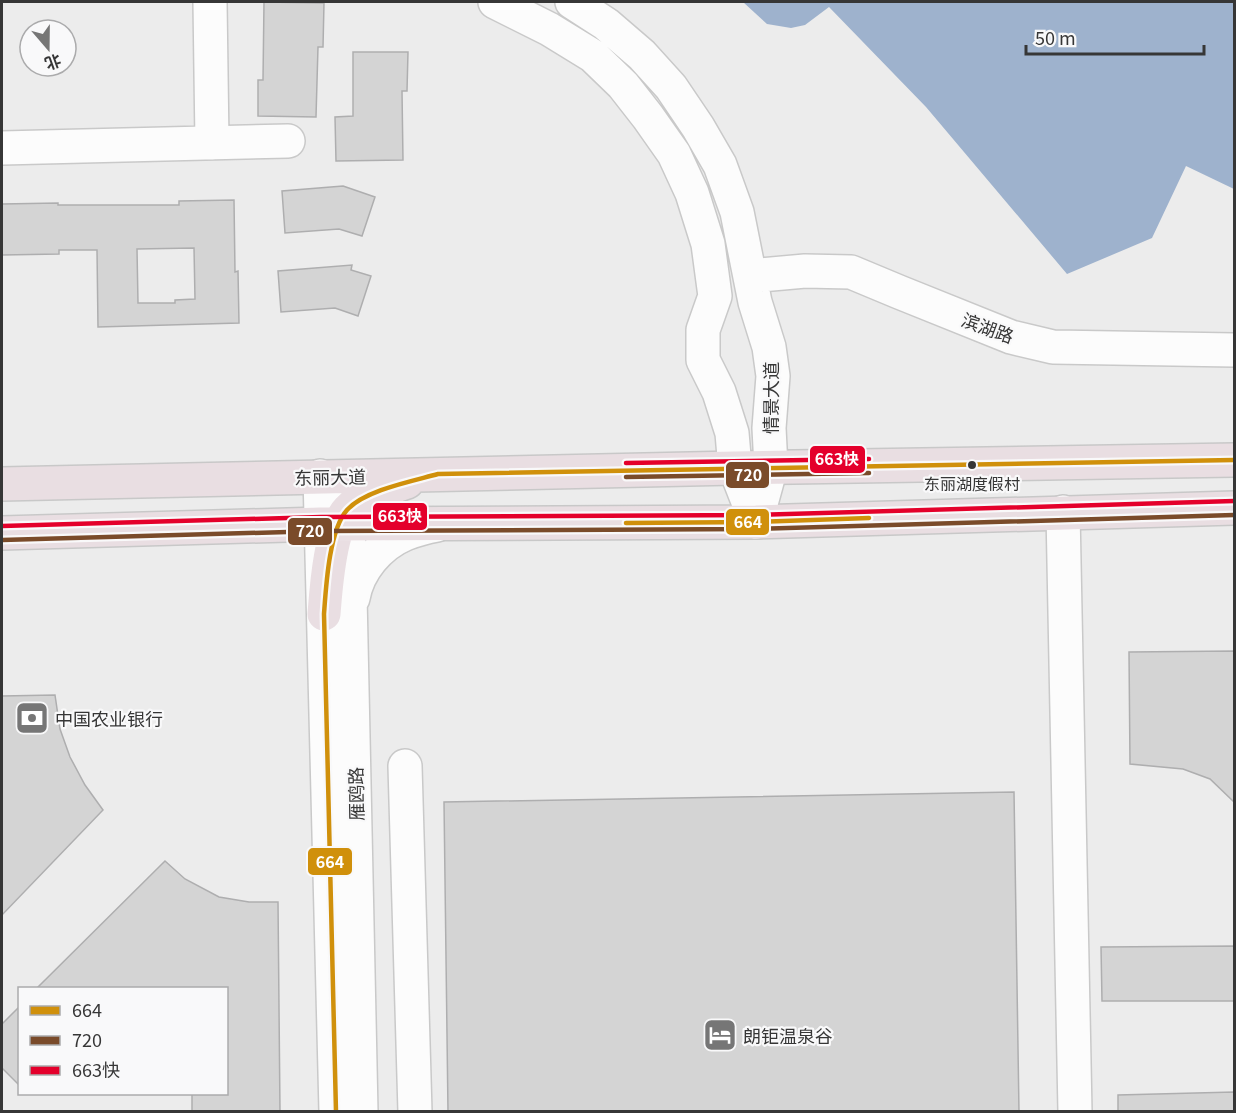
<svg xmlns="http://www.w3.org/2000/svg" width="1236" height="1113" font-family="Georgia,'Noto Sans SC',serif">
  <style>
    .water { fill: #9eb2cd }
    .building { fill: #d4d4d4; stroke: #aeaeaf; stroke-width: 1.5; fill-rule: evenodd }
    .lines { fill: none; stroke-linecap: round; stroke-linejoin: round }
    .minor-casing { stroke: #c9c9c9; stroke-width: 36 }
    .highway-casing { stroke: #c8c8c8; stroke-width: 36 }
    .minor { stroke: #fcfcfc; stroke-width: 33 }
    .highway { stroke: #e9dee2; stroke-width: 33 }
    .bus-1-casing { stroke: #f9f9fa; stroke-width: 9 }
    .bus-2-casing { stroke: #f9f9fa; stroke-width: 9 }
    .bus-3-casing { stroke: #f9f9fa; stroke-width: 9 }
    .bus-1 { stroke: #d0900b; stroke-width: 4.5 }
    .bus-2 { stroke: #7a4b2a; stroke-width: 4.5 }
    .bus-3 { stroke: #e4002b; stroke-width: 4.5 }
    .bus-dot { fill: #363636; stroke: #f9f9fa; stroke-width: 2 }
    .labels { text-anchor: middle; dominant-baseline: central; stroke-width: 4.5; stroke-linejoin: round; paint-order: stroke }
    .bus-label { font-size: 16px; fill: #363636; stroke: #f9f9fa }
    .street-label { font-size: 18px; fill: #363636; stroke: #f9f9fa }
    .poi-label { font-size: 18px; fill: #363636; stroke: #f9f9fa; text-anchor: start }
    .line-badge { stroke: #f9f9fa; stroke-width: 2 }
    .badge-label { font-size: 16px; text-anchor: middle; font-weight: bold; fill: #fff }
  </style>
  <rect width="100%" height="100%" fill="#ececec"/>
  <path class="water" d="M743,2H1234V189L1186,166L1152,238L1067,274L926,107L829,7L805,25L791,28L767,24Z"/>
  <path class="building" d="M264,2L324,3L323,47H318L316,117L258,116V80H263Z
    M353,52H408L407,91H402L403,160L336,161L335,117L353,116Z
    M343,186L375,197L362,236L339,229L285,233L282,191Z
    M234,200L235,272L238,271L239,323L98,327L97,250H59V254L2,255V204L58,203V205H179V201ZM194,248L195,299L175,300V303H138L137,249Z
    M352,265L351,270L371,276L358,316L335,308L281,312L278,271Z
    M1234,651V802L1210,779L1183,769L1130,764L1129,652Z
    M55,695L60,729L70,757L85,785L103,810L2,915V696Z
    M1014,792L1019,1112H448L444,802Z
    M165,861L185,879L219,897L249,902H278L280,1112H192V1094H226V988H37Z
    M1234,946V1001H1102L1101,947Z
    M20,1006V1086L2,1068V1024Z
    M1234,1092V1112H1118V1095Z"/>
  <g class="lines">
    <defs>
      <path id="minor" d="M210,2L212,143
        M495,2L549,29L593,56L623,85L648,117L674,154L692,193L708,244L715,296L703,330V360L719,392L732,433L735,468L756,522
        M572,2L606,24L642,55L671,87L698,127L720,165L737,212L755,302L769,347L773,376L769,428L771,467L756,522
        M2,148L288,141
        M750,276L805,271L851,272L899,292L1011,337L1053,347L1234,350
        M320,476L336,1112
        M348,501L361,1112
        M1063,512L1075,1112
        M353,598C358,570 379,545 405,534C415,530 426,527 437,525
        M405,766L415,1112"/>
      <path id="highway" d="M2,484L735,468L1234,460
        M2,533L321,524L756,522L1234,508
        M324,614C326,588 330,528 348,510C362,495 388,489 407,482"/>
    </defs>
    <use href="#minor" class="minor-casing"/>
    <use href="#highway" class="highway-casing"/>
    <use href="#minor" class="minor"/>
    <use href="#highway" class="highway"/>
    <defs>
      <path id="bus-1" d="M626,523L756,522L869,518
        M336,1112L324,614C326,587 329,530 347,510C365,490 413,481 438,474L1234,460"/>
      <path id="bus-2" d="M626,477L869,473
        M2,540L321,531L756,529L1234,515"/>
      <path id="bus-3" d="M626,463L869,459
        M2,526L321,517L756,515L1234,501"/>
    </defs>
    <use href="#bus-1" class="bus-1-casing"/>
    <use href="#bus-2" class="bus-2-casing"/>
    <use href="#bus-3" class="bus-3-casing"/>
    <use href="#bus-1" class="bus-1"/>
    <use href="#bus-2" class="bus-2"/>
    <use href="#bus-3" class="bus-3"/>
  </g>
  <defs>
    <symbol id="bank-square" viewBox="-11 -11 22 22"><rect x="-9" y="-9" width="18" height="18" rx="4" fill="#767676" stroke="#f9f9fa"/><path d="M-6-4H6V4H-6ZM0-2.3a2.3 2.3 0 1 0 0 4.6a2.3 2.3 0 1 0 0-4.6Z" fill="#fff"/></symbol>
    <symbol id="hotel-square" viewBox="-11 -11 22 22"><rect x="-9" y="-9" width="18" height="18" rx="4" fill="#767676" stroke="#f9f9fa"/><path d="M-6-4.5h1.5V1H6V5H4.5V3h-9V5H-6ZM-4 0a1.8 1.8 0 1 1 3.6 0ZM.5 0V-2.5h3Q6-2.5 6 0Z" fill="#fff"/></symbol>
  </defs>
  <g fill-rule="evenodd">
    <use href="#bank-square" x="13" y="699" width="38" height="38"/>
    <use href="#hotel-square" x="701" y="1016" width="38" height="38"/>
  </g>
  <circle class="bus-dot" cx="972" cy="465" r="5"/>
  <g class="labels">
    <g class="bus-label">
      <text x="972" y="483">东丽湖度假村</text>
    </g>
    <g class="street-label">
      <text transform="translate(988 327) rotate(20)">滨湖路</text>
      <text transform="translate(770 398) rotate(-90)">情景大道</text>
      <text transform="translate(330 476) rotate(-1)">东丽大道</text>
      <text transform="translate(355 794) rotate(-91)">雁鸥路</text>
    </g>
    <g class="poi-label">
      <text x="55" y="718">中国农业银行</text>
      <text x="743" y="1035">朗钜温泉谷</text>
    </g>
  </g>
  <g class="line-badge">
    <rect x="809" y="445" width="57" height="29" rx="6" fill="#e4002b"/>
    <rect x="725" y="461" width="45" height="28" rx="6" fill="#7a4b2a"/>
    <rect x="372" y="502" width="56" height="29" rx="6" fill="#e4002b"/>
    <rect x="725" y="508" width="45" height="28" rx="6" fill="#d0900b"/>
    <rect x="287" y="517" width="46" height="29" rx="6" fill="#7a4b2a"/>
    <rect x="307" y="847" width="46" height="29" rx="6" fill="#d0900b"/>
  </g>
  <g class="badge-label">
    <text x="837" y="465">663快</text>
    <text x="748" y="481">720</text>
    <text x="400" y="522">663快</text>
    <text x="748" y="528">664</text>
    <text x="310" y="537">720</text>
    <text x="330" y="868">664</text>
  </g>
  <rect width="1236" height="1113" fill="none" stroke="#363636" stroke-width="6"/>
  <rect x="18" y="987" width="210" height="108" fill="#f9f9fa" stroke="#ababac" stroke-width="1.5"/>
  <rect x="30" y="1006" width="30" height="9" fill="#d0900b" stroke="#ababac" stroke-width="1.5"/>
  <text x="72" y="1017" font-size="18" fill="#363636">664</text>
  <rect x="30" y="1036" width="30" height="9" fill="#7a4b2a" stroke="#ababac" stroke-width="1.5"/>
  <text x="72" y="1047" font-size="18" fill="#363636">720</text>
  <rect x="30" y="1066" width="30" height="9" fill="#e4002b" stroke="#ababac" stroke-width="1.5"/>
  <text x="72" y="1077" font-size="18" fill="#363636">663快</text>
  <g transform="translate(48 48) rotate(160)"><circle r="28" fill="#f9f9fa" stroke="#ababac" stroke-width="1.5"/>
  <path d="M0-4.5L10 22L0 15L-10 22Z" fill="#767676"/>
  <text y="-9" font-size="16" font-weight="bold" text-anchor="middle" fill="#363636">北</text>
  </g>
  <path d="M1026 45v9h178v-9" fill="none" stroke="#363636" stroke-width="3"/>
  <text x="1035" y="45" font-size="18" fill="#363636" stroke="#f9f9fa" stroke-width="4.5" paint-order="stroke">50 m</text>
</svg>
